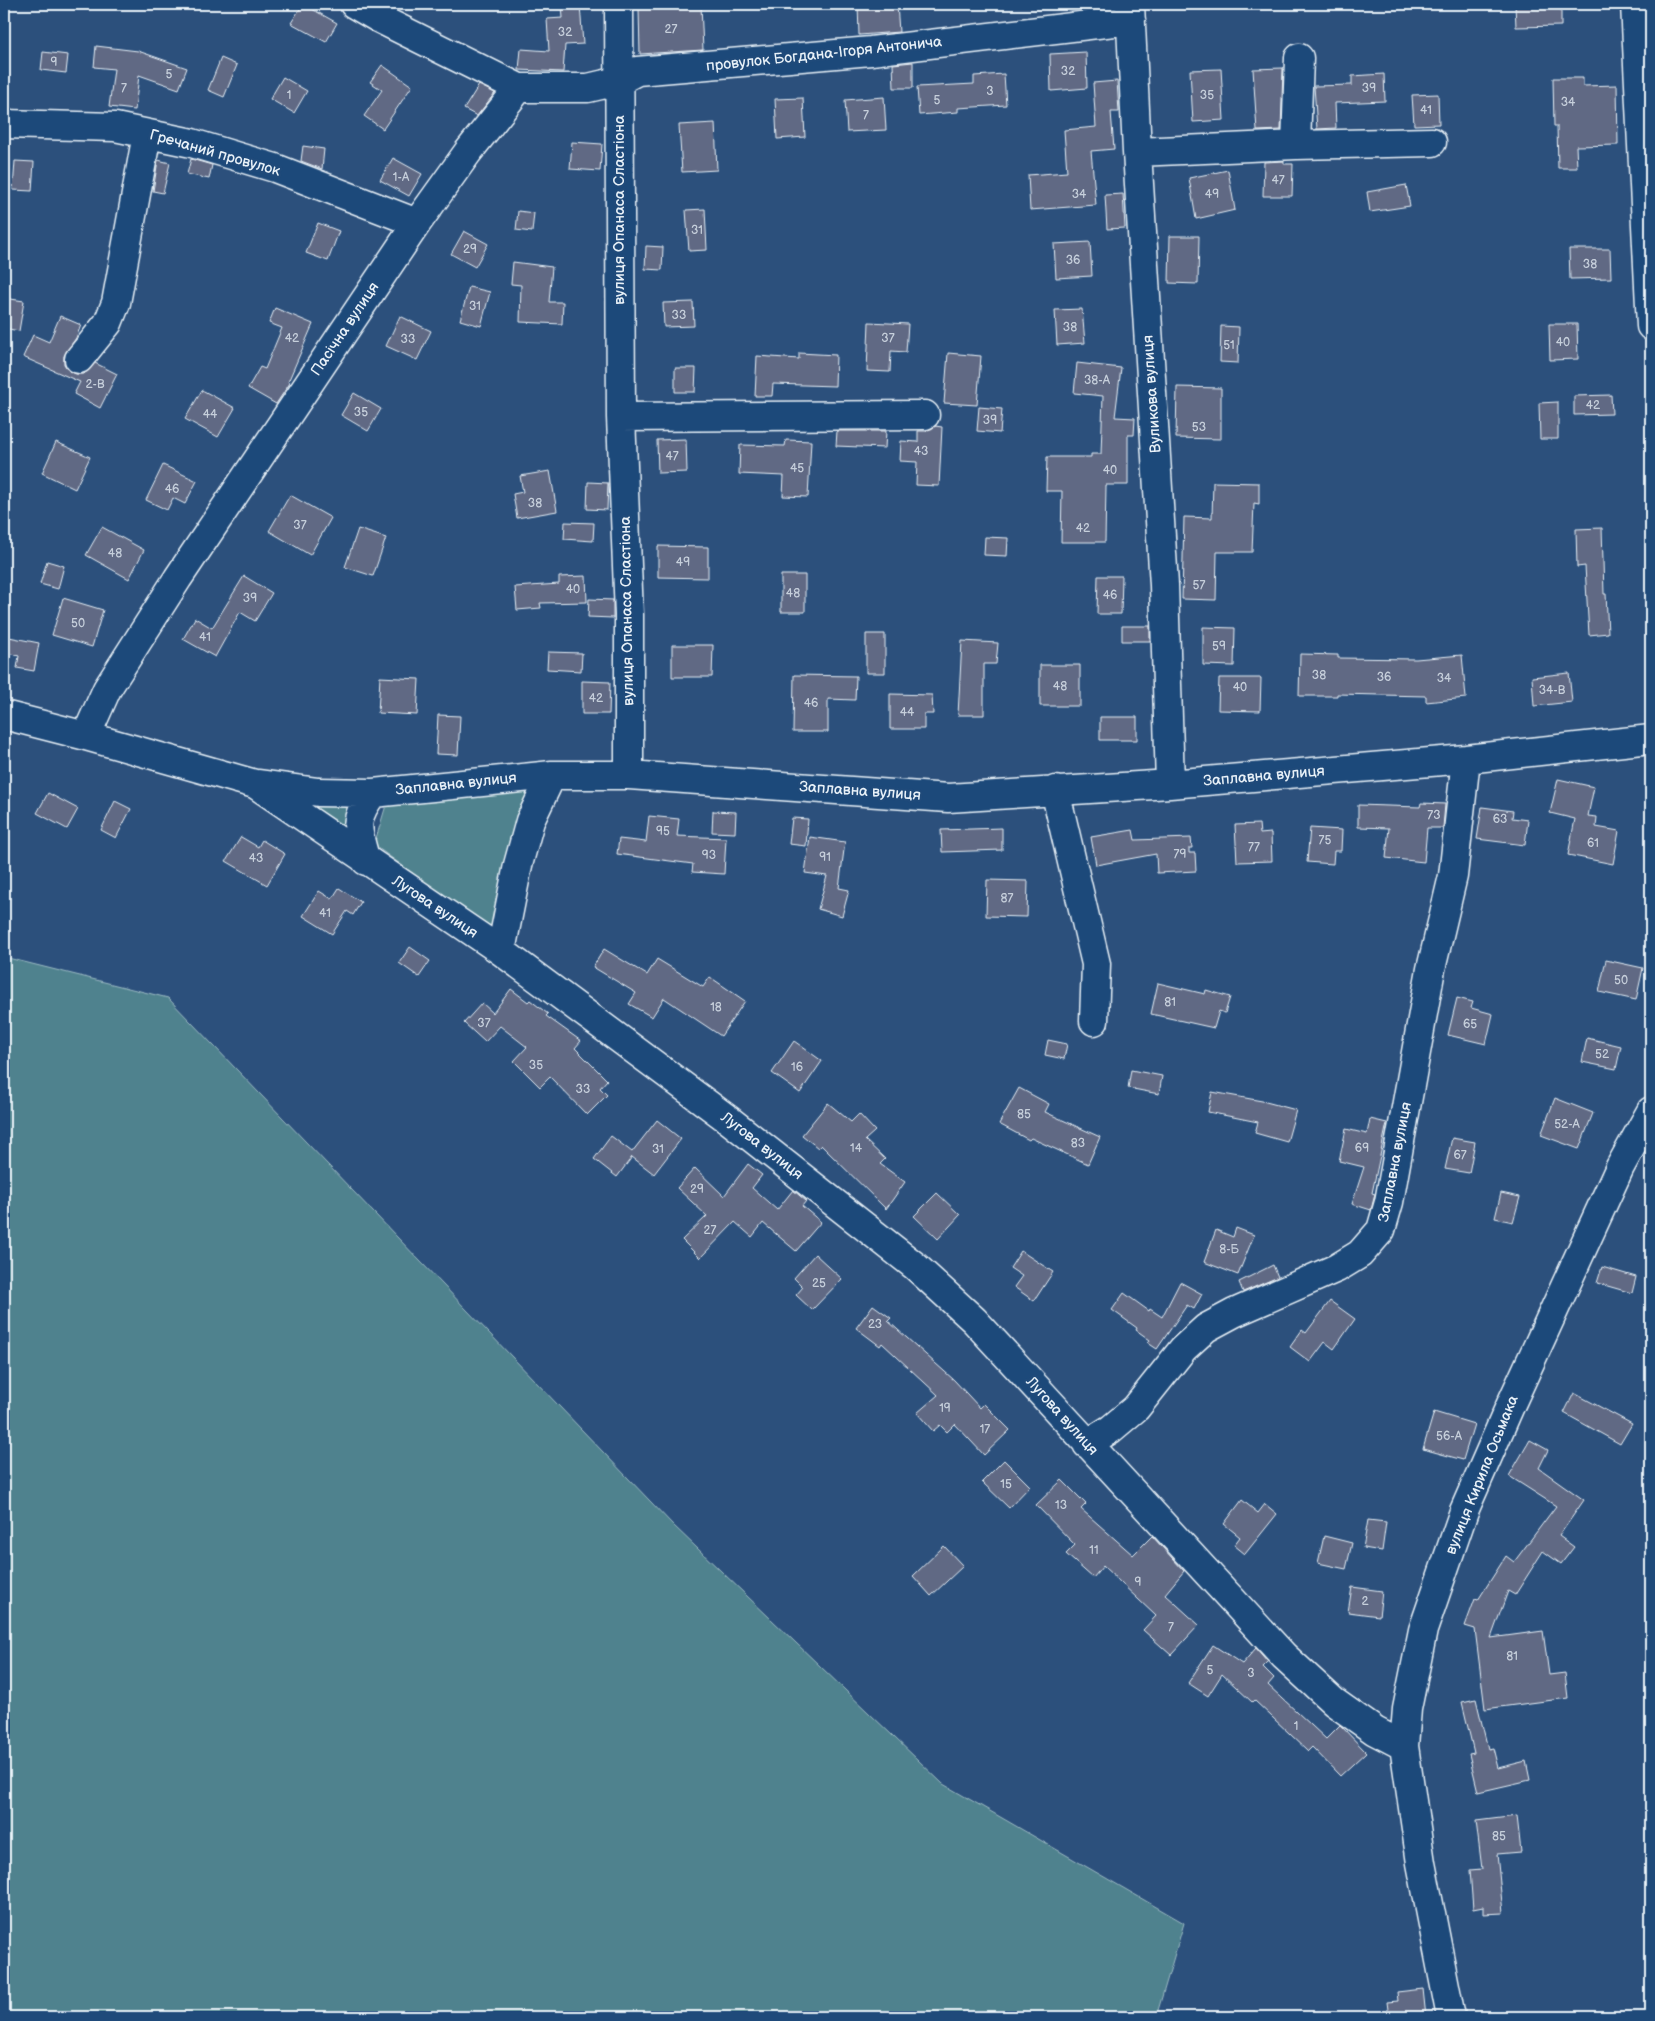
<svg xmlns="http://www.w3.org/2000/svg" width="1655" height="2021" font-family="'Balsamiq Sans',sans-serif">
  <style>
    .green { fill: #4f828e; stroke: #9cbac3 }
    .building { fill: #616984; stroke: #e8f1f8 }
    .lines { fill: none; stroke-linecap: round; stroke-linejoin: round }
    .minor-casing { stroke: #e8f1f8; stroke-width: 31 }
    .minor { stroke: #1f4a7a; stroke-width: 28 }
    .labels { text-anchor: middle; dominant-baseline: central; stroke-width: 5; stroke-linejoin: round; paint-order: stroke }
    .number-label { font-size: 12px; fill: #c6cfdb }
    .street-label { font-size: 15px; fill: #e8f1f8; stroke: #1f4a7a }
  </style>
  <rect width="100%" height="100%" fill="#2c507c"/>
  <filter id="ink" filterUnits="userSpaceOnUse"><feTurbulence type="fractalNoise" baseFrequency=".02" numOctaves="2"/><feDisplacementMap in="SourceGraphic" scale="10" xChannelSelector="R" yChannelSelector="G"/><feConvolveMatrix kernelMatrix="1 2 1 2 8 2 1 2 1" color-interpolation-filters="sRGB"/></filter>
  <g filter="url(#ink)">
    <path class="green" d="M529,789L492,931L374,845L387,802Z
      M307,802L356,803L349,831Z
      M4,957L168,998L673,1525L943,1784L1184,1923L1156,2017H4Z"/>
    <path class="building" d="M303,4L337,23L326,42L291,23Z
      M858,4H897L899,32L859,35Z
      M1515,4H1561V26L1516,27Z
      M580,5L583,44L565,45L563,72L519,70L521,49L549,51L547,19L563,18L562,6Z
      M701,5L703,50L640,54L639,9Z
      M96,46L138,51L187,68L179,89L139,75L135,110L109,107L114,69L94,67Z
      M43,52L68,55L66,73L41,70Z
      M1086,52L1087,88L1051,91L1050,54Z
      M221,58L237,65L224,97L208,90Z
      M913,62V88H894L893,64Z
      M382,65L412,86L383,129L364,116L382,90L370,82Z
      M1283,68L1281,130L1257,131L1253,69Z
      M1221,69L1224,120L1193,122L1190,70Z
      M1004,74L1006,105L958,108V112L919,115L917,87L974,84V76Z
      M1384,74L1385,101L1335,103L1336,128L1317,129L1314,86L1352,85V76Z
      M283,77L307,91L294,113L270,99Z
      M1553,78H1583V86L1617,85L1618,145L1576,146L1577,168H1558L1557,126H1554Z
      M1117,81L1119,112H1111L1114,149L1091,151L1096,205L1030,210L1028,175L1067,172L1064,130L1096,127L1093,83Z
      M479,85L495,93L477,116L464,109Z
      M1438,94L1439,124L1414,125L1412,95Z
      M884,97L886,130L847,132L845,100Z
      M803,98L805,137L777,139L775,99Z
      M715,123L717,170L682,172L679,125Z
      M572,142L602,144L600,171L570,169Z
      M303,146L324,149L322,169L301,161Z
      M393,158L422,174L409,196L380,180Z
      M191,159L212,165L209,179L187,174Z
      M158,160L170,163L163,193L153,191Z
      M15,161L34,162L32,191L13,190Z
      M1284,161V164H1293L1292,196H1263L1264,162Z
      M1228,170L1235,210L1196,219L1189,178Z
      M1406,185L1410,206L1370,212L1367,192Z
      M1123,194L1125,228L1107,229L1105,195Z
      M705,209L707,250L689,251L686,210Z
      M518,211L534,213L532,232L516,230Z
      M318,223L339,231L328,261L306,253Z
      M464,231L488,244L475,267L451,254Z
      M1170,236H1199L1198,284L1169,283Z
      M1090,242L1092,276L1056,278L1054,244Z
      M646,246L663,247L662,270L645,269Z
      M1569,249H1610L1611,278L1570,279Z
      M513,262L552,267L549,302H563L562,324L520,322L521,285L511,284Z
      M469,287L490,292L481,326L460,320Z
      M4,298L24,301L19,331L4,328Z
      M693,302L694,326L664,327L663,303Z
      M275,308L313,324L288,382L290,383L276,404L248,388L260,367L265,369L282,328L269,323Z
      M1082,309L1085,343L1057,345L1055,310Z
      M60,316L81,325L76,338L64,356V364L69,371L76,374H84L95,363L117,374L100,408L74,394L80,382L23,357L33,335L49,342Z
      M400,316L431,331L417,360L386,346Z
      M869,322L908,324L906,352L891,351L890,372L867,371Z
      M1549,324H1577L1578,359L1550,360Z
      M1221,326L1239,327L1238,363L1220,362Z
      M799,353L836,355L835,386L773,384L772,396H755L757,356L799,359Z
      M948,353L981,356L977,405L944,403Z
      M1077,363L1121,368L1115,417L1135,418L1134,435H1128V485H1106L1105,542H1061L1062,491H1046L1047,457H1091V454H1101L1103,396L1074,393Z
      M675,368H696L695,392H675Z
      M1177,387L1221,388V439L1176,438Z
      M202,390L235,408L218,437L185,419Z
      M354,393L381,409L368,431L341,415Z
      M1611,395L1612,414L1574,415V396Z
      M1558,402V439H1540L1539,403Z
      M979,407L1002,409L1000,433L977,431Z
      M935,426L942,427L939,486L916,485L917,462L900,461L901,441L918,442V431H926Z
      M837,431H886L885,448L836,446Z
      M686,439L687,472L658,473L657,440Z
      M786,440L811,441L808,497L783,496L784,476L739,474L740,445L785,446Z
      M56,442L90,457L75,489L42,473Z
      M163,465L197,481L185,504L173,498L167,510L146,500Z
      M550,471L557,511L517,518L513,494L523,492L520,476Z
      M588,482L608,483L607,510L587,509Z
      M1213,482L1259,483V504L1254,503L1252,552H1217L1216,600L1182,599L1184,517L1212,518Z
      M290,495L331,518L310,555L269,531Z
      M565,522L594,523L593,541L564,539Z
      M102,527L144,550L129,579L86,555Z
      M1602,528L1604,594H1606L1608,633L1589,635L1585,566L1577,567L1576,529Z
      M358,529L386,538L373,576L345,567Z
      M985,537L1008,538L1007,556L984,555Z
      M658,546L708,547V578L658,577Z
      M47,561L64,566L58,589L40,584Z
      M781,575H805V612H781Z
      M244,576L272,593L255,621L240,612L215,657L183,639L195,618L212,628Z
      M586,576L587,602L540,603L541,608L517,610L515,587L559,584V577Z
      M1098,576H1122L1121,614H1097Z
      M63,598L103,610L92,647L52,635Z
      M589,599L613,600V618L588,617Z
      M1122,626H1150V641H1122Z
      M1203,627L1235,628L1234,666L1203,665Z
      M866,634H885V673H866Z
      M4,636L39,643L34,671L17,668L19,656L4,652Z
      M962,641L998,643L996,664H984V715H958Z
      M672,645H713L712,677H672Z
      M548,652L582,653L581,671L547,669Z
      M1300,654L1338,655V658L1416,659L1462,655L1466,698L1426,702V696L1337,694V696H1299Z
      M1040,665H1080V706H1040Z
      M1569,673L1572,702L1534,706L1532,677Z
      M794,675L856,676L855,700L828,699V732H793Z
      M380,677L419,679L417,715L378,713Z
      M1219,678H1261L1260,711L1218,710Z
      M582,681L610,682L609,714H582Z
      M890,694L932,695L933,714H924V729H890Z
      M438,715L460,716L458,755L436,754Z
      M1100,717H1137V740H1100Z
      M1558,779L1594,787L1588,816L1597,817L1596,827L1619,831L1613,864L1568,855L1575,819L1550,813Z
      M48,793L78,809L67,829L37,813Z
      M115,801L131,809L116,838L101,830Z
      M1421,803L1445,804L1443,828H1427L1424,862L1386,858L1389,828L1358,827V805L1420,807Z
      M1482,807L1513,811L1512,818L1528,820L1525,845L1477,839Z
      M713,811L736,812L735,833L712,832Z
      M649,816L679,819L677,836L726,838L724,874L692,872L693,864L617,854L619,839L646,842Z
      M792,818L808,819L806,846L789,844Z
      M1259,824L1260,834L1271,833L1272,861L1237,862L1235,825Z
      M1002,828V850L942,852L941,830Z
      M1310,828L1342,830L1341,851H1334L1333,864L1307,862Z
      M1133,830L1135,840L1191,838L1192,848H1189V853H1195L1196,871L1157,873L1156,854L1096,865L1091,837Z
      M241,837L258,847L262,840L285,854L267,885L226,861Z
      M810,837L845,842L839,888L849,890L842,916L818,909L827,876L805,873Z
      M987,880L1028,881L1027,917L986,916Z
      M339,888L361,902L353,915L347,911L332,934L303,916L319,891L332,899Z
      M410,947L430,961L419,977L399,963Z
      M604,949L647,975L657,959L703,987L710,977L745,1001L721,1036L664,998L652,1017L629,1004L636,993L593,967Z
      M1606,960L1643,968L1636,1000L1599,992Z
      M1158,983L1205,994L1206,990L1230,997L1225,1013L1219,1011L1214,1028L1151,1014Z
      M511,989L528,1002L530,1000L548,1014L546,1016L581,1041L575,1048L607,1080L600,1088L607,1095L587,1115L550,1077L540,1087L514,1061L527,1047L500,1026L485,1042L464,1023L482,1003L493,1013Z
      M1457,998L1473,1002L1471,1008L1493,1014L1486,1044L1448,1035Z
      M1587,1038L1621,1046L1616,1069L1582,1062Z
      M1048,1040L1067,1044L1064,1059L1045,1055Z
      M794,1041L822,1061L800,1093L772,1073Z
      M1131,1070L1162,1076L1159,1094L1128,1088Z
      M1019,1088L1049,1104L1045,1112L1100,1137L1088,1164L1031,1138L1029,1140L999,1124Z
      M1212,1092L1262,1101L1296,1110L1287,1142L1255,1133L1258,1122L1208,1112Z
      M1555,1098L1593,1113L1579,1149L1541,1135Z
      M828,1103L851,1122L859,1114L875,1131L865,1140L885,1159L880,1164L905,1182L886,1209L821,1145L818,1148L802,1135Z
      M1370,1119L1387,1123L1372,1193L1375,1194L1371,1210L1352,1204L1364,1167L1339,1161L1346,1129L1367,1134Z
      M657,1120L681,1139L654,1174L632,1157L617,1177L594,1159L611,1136L632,1152Z
      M1452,1138L1475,1142L1469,1173L1445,1169Z
      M748,1164L762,1175L752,1188L777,1210L793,1190L806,1201L802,1206L821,1222L796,1251L763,1223L752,1237L735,1222L700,1258L682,1240L707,1216L677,1188L695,1168L724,1196Z
      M937,1193L960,1215L938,1239L914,1216Z
      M1501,1193L1520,1197L1513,1222L1495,1218Z
      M1236,1228L1254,1235L1238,1275L1204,1262L1216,1230L1233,1237Z
      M1021,1251L1053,1272L1034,1301L1014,1287L1022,1276L1010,1268Z
      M815,1254L842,1279L812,1310L796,1295L803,1287L794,1278Z
      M1273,1265L1278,1277L1243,1292L1239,1282Z
      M1602,1267L1636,1277L1632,1293L1597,1283Z
      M1180,1282L1202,1294L1194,1309L1187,1305L1157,1349L1148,1343L1150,1340L1136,1330L1137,1328L1112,1310L1124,1293L1149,1311L1150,1309L1162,1317Z
      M1330,1301L1355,1319L1334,1349L1325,1342L1310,1362L1290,1347L1302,1330L1306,1333Z
      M873,1305L891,1318L888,1321L954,1380L980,1408L984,1404L1010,1430L984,1455L955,1424L947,1432L940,1425L933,1431L917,1413L938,1395L882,1343L880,1346L856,1328Z
      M1574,1393L1632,1424L1620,1444L1564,1413Z
      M1434,1412L1474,1424L1463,1460L1423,1449Z
      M1530,1440L1548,1450L1539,1468L1584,1500L1559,1536L1574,1547L1561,1564L1543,1551L1515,1595L1508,1591L1491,1638L1543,1631L1549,1675L1565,1673L1568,1698L1485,1709L1475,1629L1465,1626L1475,1599L1478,1600L1506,1556L1514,1562L1556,1506L1509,1476Z
      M1004,1460L1030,1486L1009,1508L982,1482Z
      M1062,1480L1086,1504L1081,1509L1133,1555L1152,1536L1184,1571L1165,1594L1199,1625L1171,1655L1143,1630L1156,1616L1103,1566L1093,1578L1066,1554L1075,1545L1036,1505Z
      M1242,1500L1258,1513L1265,1504L1277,1514L1245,1554L1234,1545L1240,1537L1224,1524Z
      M1368,1520L1386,1522L1382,1551L1363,1548Z
      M1324,1536L1352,1543L1346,1569L1318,1563Z
      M944,1546L963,1566L931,1596L913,1576Z
      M1352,1587L1382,1591L1379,1616L1348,1612Z
      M1213,1645L1242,1664L1256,1648L1268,1662L1263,1667L1274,1678L1268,1685L1326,1739L1340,1725L1366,1752L1340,1776L1312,1747L1308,1751L1254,1700L1252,1702L1222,1674L1208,1696L1188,1683Z
      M1476,1699L1488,1749L1493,1748L1498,1768L1526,1761L1530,1780L1478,1792L1469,1754L1474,1753L1462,1702Z
      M1517,1816L1521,1852L1497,1854L1503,1913L1483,1914V1907L1473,1909L1470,1870L1482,1869L1476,1821Z
      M1423,1989L1426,2017H1389L1387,2002L1398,2001L1397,1992Z"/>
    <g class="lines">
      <defs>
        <path id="minor" d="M354,4L378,18L519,88H588L618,81L637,71L871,51L1131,20
          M619,4L621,417L629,615V775
          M1130,4L1137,152L1164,585L1170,784
          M1635,4L1651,326
          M4,124L115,127L192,143L275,168L417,223
          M1296,145L1299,58
          M1137,152L1296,145L1432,142
          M79,359L108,323L116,303L147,134
          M621,417L925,415
          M4,715L86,736L255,784L501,951L729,1120L915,1266L974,1320L1284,1656L1334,1702L1375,1731L1404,1746
          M86,736L107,689L178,578L417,223L468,152L519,88
          M259,784L318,792L373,793L552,775H629L948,798L1170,784L1466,759L1651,739
          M1055,790L1096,964L1094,1021
          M366,861C357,830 352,820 373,793
          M501,951L518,865L530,821L552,775
          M1087,1444L1111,1429L1136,1408L1183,1349L1206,1328L1234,1313L1337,1268L1360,1254L1381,1230L1389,1202L1431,969L1453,876L1466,759
          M1451,2017L1421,1863L1404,1746L1407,1709L1423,1630L1464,1511L1510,1406L1620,1167L1651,1111"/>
      </defs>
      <use href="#minor" class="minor-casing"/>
      <use href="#minor" class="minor"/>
    </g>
  </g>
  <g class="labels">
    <g class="number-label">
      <text x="671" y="29">27</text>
      <text x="565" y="32">32</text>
      <text x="54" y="62">9</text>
      <text x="1068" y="71">32</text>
      <text x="169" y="74">5</text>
      <text x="124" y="88">7</text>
      <text x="1369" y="88">39</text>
      <text x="990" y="91">3</text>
      <text x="289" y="95">1</text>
      <text x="1207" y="95">35</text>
      <text x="937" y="100">5</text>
      <text x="1568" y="102">34</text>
      <text x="1426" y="110">41</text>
      <text x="866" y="115">7</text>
      <text x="401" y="177">1-А</text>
      <text x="1278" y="180">47</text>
      <text x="1079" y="194">34</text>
      <text x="1212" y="194">49</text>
      <text x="697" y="230">31</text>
      <text x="470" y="249">29</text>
      <text x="1073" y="260">36</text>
      <text x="1590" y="264">38</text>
      <text x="475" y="306">31</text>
      <text x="679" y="315">33</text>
      <text x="1070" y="327">38</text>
      <text x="292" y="338">42</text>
      <text x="888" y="338">37</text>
      <text x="408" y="339">33</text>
      <text x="1563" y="342">40</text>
      <text x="1229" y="345">51</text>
      <text x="1097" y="380">38-А</text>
      <text x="95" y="384">2-В</text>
      <text x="1593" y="405">42</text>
      <text x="361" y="412">35</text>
      <text x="210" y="414">44</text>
      <text x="990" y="420">39</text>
      <text x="1199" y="427">53</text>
      <text x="921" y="451">43</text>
      <text x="672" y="456">47</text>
      <text x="797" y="468">45</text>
      <text x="1110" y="470">40</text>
      <text x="172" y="489">46</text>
      <text x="535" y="503">38</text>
      <text x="300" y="525">37</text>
      <text x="1083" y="528">42</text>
      <text x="115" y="553">48</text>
      <text x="683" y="562">49</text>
      <text x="1199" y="585">57</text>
      <text x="573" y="589">40</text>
      <text x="793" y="593">48</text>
      <text x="1110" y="595">46</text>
      <text x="250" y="598">39</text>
      <text x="78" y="623">50</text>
      <text x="205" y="637">41</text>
      <text x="1219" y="646">59</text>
      <text x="1319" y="675">38</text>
      <text x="1384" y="677">36</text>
      <text x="1444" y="678">34</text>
      <text x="1060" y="686">48</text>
      <text x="1240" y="687">40</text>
      <text x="1552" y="690">34-В</text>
      <text x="596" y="698">42</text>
      <text x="811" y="703">46</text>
      <text x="907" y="712">44</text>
      <text x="1434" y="815">73</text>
      <text x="1500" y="819">63</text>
      <text x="663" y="831">95</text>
      <text x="1325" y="840">75</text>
      <text x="1593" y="843">61</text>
      <text x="1254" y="847">77</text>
      <text x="1180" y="854">79</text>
      <text x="709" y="855">93</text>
      <text x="825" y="857">91</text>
      <text x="256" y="858">43</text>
      <text x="1007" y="898">87</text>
      <text x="325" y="913">41</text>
      <text x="1621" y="980">50</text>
      <text x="1170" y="1002">81</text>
      <text x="716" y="1007">18</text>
      <text x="484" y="1023">37</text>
      <text x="1470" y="1024">65</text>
      <text x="1602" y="1054">52</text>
      <text x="536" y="1065">35</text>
      <text x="797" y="1067">16</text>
      <text x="583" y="1089">33</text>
      <text x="1024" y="1114">85</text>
      <text x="1567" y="1124">52-А</text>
      <text x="1078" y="1143">83</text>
      <text x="856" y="1148">14</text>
      <text x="1362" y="1148">69</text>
      <text x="658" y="1149">31</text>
      <text x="1460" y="1155">67</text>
      <text x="697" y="1189">29</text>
      <text x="710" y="1230">27</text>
      <text x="1229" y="1249">8-Б</text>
      <text x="819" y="1283">25</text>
      <text x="875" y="1324">23</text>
      <text x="945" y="1408">19</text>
      <text x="985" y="1429">17</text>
      <text x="1449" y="1436">56-А</text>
      <text x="1006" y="1484">15</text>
      <text x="1061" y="1505">13</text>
      <text x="1094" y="1550">11</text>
      <text x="1138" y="1582">9</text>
      <text x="1365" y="1601">2</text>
      <text x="1171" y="1627">7</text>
      <text x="1512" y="1656">81</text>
      <text x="1210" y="1670">5</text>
      <text x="1251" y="1673">3</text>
      <text x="1296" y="1726">1</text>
      <text x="1499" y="1836">85</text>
    </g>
    <g class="street-label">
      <text transform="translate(824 54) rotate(-6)">провулок Богдана-Ігоря Антонича</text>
      <text transform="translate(215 153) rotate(16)">Гречаний провулок</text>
      <text transform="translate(619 210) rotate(-90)">вулиця Опанаса Сластіона</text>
      <text transform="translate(345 329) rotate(-56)">Пасічна вулиця</text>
      <text transform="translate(1152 394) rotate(-94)">Вуликова вулиця</text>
      <text transform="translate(627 611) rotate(-91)">вулиця Опанаса Сластіона</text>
      <text transform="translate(1264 776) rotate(-5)">Заплавна вулиця</text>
      <text transform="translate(456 784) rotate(-6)">Заплавна вулиця</text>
      <text transform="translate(860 791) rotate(4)">Заплавна вулиця</text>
      <text transform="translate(435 907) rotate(34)">Лугова вулиця</text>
      <text transform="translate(762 1146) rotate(38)">Лугова вулиця</text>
      <text transform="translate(1395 1162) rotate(-79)">Заплавна вулиця</text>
      <text transform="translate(1062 1416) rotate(48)">Лугова вулиця</text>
      <text transform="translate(1482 1475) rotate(-68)">вулиця Кирила Осьмака</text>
    </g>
  </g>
  <rect width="1655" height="2021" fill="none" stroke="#1f4a7a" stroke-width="20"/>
  <rect x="10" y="10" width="1635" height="2001" fill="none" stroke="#e8f1f8" stroke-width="2" filter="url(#ink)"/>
</svg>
